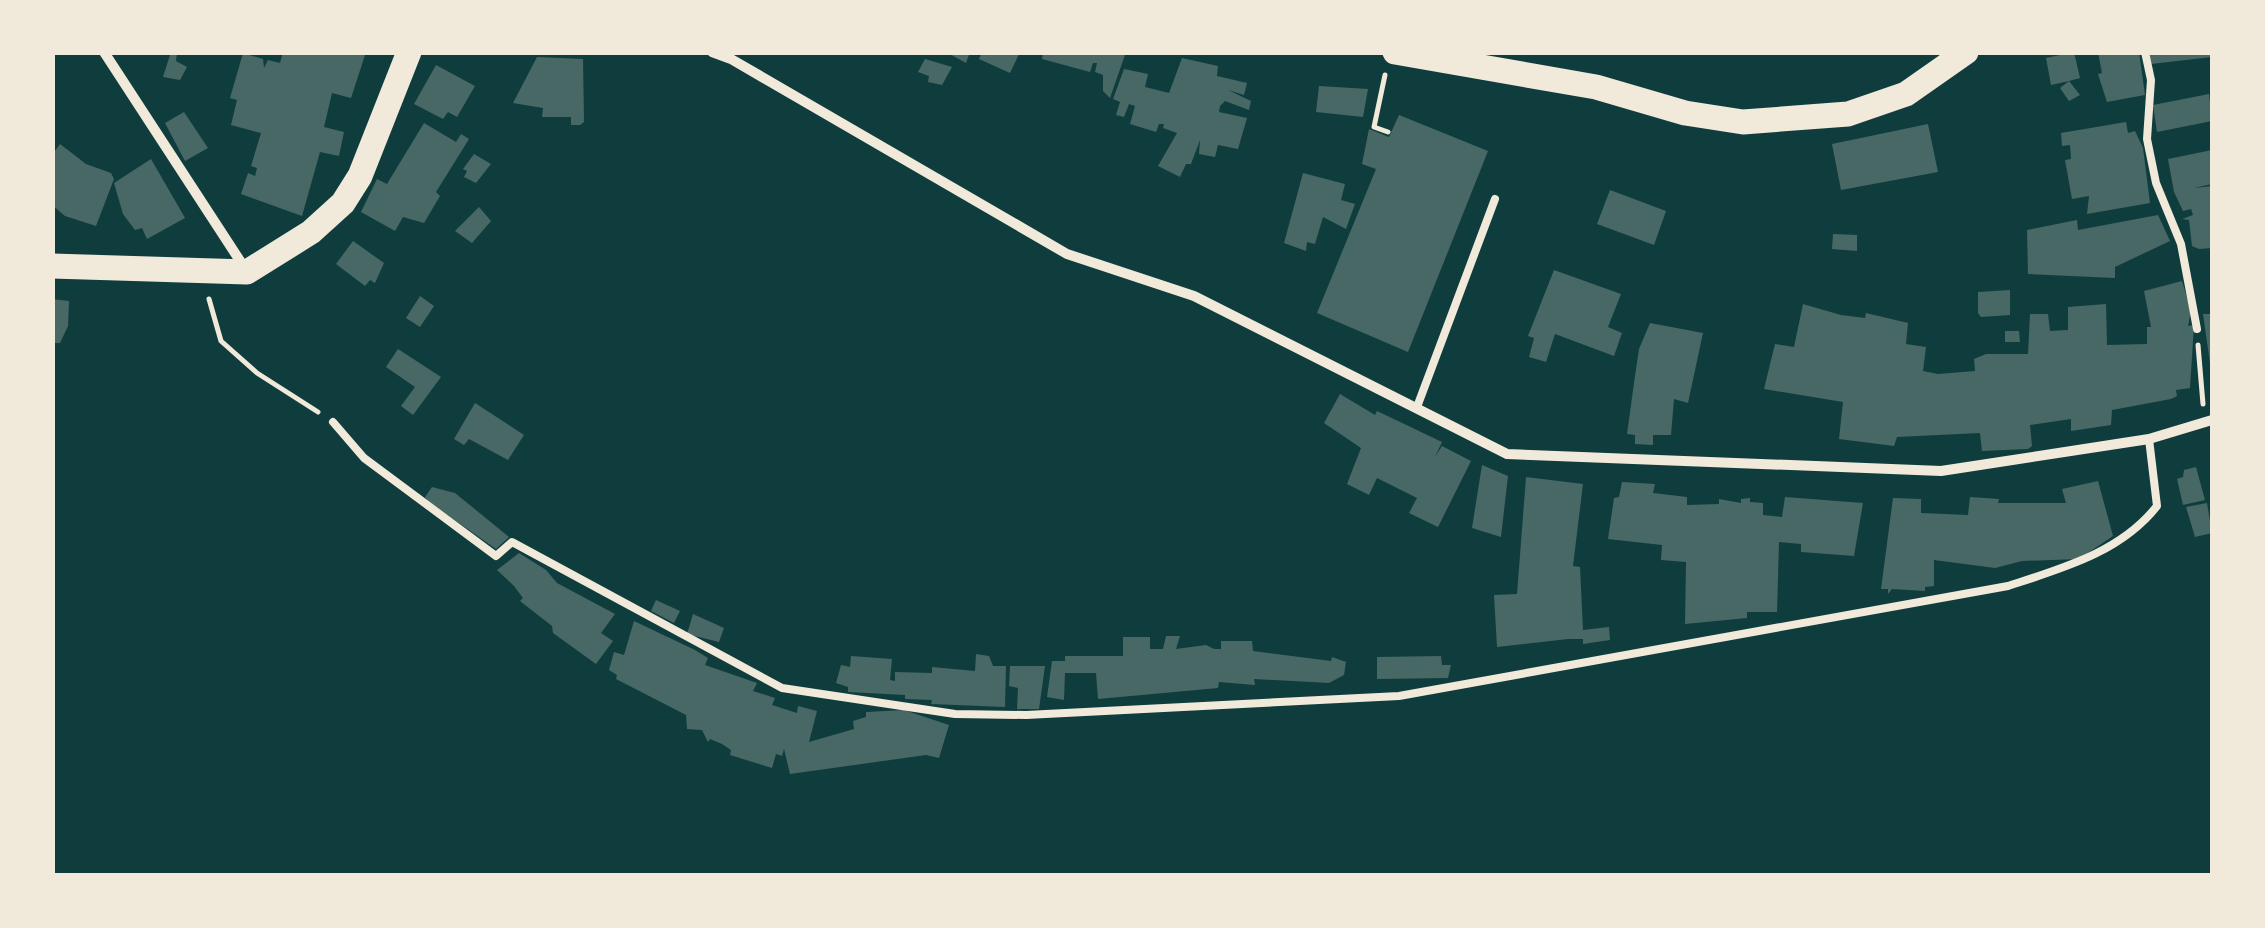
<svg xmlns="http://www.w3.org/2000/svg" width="2265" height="928" font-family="'Archivo Narrow',sans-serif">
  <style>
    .building { fill: #486865 }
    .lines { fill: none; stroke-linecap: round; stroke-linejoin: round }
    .path { stroke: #f1e9da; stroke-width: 5 }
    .service { stroke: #f1e9da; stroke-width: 8 }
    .minor { stroke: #f1e9da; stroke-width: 10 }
    .primary { stroke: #f1e9da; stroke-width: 25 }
  </style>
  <rect width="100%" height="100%" fill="#0f3d3e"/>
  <path class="building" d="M171,52L177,53L176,61L187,67L180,80L163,77Z
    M283,52H366L351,98L332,93L324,127L344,132L339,156L320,152L302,216L241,194L248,173L255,176L257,168L251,166L261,133L231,125L237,100L230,98L243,53L263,59L264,68L268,60L280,63Z
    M946,52H970L966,63Z
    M982,52H1020L1010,73L979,59Z
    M1043,52H1126L1110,98L1103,91V75L1095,72L1097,63H1093L1090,72L1042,59Z
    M2074,52L2080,78L2069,81L2080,95L2069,101L2060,88L2069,81L2051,85L2046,58Z
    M2098,52H2139L2145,95L2107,102L2098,74L2102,73Z
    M2149,52H2212V57L2151,64Z
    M537,57L583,59L584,122L580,125H571V117H542L543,108L513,103Z
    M1182,58L1218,66L1217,76L1247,83L1244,95L1228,90L1251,101L1249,110L1225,101L1220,106L1219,112L1247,118L1238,149L1218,145L1215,157L1199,154L1200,140L1191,164H1186L1180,177L1158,166L1177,133L1163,128L1164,124H1159L1156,132L1130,124L1135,106L1129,104L1124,117L1116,115L1120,102L1113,99L1124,69L1148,74L1145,87L1169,93Z
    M925,59L952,67L942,85L928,82L929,76L918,72Z
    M436,65L475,86L457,117L448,112L443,119L414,104Z
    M1319,86L1368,89L1363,117L1316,112Z
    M2209,94L2212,121L2157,132L2153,105Z
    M184,112L208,148L185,161L165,123Z
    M1399,115L1488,151L1408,352L1317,313L1376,169L1362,164L1369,129L1389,137Z
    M2126,122L2128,133L2135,131L2143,148L2150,203L2087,214L2089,196L2072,199L2065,160L2071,159L2070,145L2062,146L2061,133Z
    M424,123L456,142L461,134L469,139L436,192L440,196L424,223L403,217L395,231L361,212L377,179L387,184Z
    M1928,124L1938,172L1841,190L1832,144Z
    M60,144L86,164L111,173L114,179L96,226L65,216L52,205V155Z
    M2212,150V184L2194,188L2212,186V248L2199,249L2192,246L2189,220L2182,219L2193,215L2191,209L2183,211L2174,192L2168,159Z
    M474,154L491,164L476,183L464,177L467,171L463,169Z
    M151,159L185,218L147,239L142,228L135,230L123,214L114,183Z
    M1303,173L1345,184L1341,200L1355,204L1346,229L1323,217L1315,244L1307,242L1306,251L1284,243Z
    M1610,190L1666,211L1654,245L1597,224Z
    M479,207L491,221L472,243L455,231Z
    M2158,215L2170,241L2115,267V278L2028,274L2027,230L2077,220L2078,230Z
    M1833,234L1857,235V251L1832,249Z
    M353,241L384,263L375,283L370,280L365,286L336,264Z
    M1554,270L1621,294L1608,327L1622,333L1614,356L1555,334L1546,362L1529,357L1534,338L1528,336Z
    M2182,281L2191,311L2188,326L2194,325L2190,388L2176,390L2177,396L2171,399L2112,410L2111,425L2071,431V419L2030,425L2032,446L2028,449L1982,451L1980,433L1897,437L1894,446L1839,439L1843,402L1764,389L1775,344L1794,347L1803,304L1841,315L1865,318L1866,313L1908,323L1906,344L1926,347L1923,371L1938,374L1975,371L1974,359L1986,354H2028L2030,314H2048L2050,331L2068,330V307L2106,304L2107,345L2147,344V327H2151L2144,291Z
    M2010,290V315L1981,317L1978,313V292Z
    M420,296L434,306L420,327L406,318Z
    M52,299L69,301L68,326L60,343H52Z
    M2203,314H2212V363H2210Z
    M1650,323L1703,333L1688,403L1674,399L1671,435H1653V445L1635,444V435L1627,434L1634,383L1639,349Z
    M2005,331H2019L2020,342H2005Z
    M398,349L441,377L413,415L401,406L415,387L386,367Z
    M1340,394L1375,415L1377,411L1442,442L1435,457L1442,446L1471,461L1438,527L1409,513L1417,498L1377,478L1369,495L1347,484L1361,448L1324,423Z
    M475,403L524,435L508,460L469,439L464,445L454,439Z
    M1482,465L1508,476L1501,537L1472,528Z
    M2196,467L2205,500L2183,505L2177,479L2183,477L2184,470Z
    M1526,477L1583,484L1573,566L1580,567L1583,630L1609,627L1610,640L1583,644V639H1568L1497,647L1494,595L1517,594Z
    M2098,481L2113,536L2079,559L2022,561L1995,568L1934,560V586L1925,587V591L1892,589L1888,594V589H1881L1893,498L1921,499V513L1968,515L1970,497L1999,499L1998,503H2066L2062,489Z
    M1622,482L1655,484L1653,493L1687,497V505L1719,504V499L1741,503V499L1750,498V502L1763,503V515L1782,517L1785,497L1863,503L1854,556L1801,552V544L1779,542L1777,612H1747V618L1685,624L1686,562L1661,560L1662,545L1608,539L1614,498L1619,497Z
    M432,487L455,493L509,537L496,549L429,502L425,497Z
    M2207,503L2212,533L2195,537L2186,507Z
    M519,553L546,570L557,583L615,614L601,633L613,641L596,664L553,633L552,626L520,601L523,598L514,586L497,570Z
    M656,600L680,611L674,623L651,611Z
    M693,614L724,628L719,642L687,634Z
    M634,621L695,650L708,658L705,665L757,683L753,691L775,698L772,705L797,713L798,706L817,711L809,742L854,729L853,721L866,717V712L904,710L949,725L939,758L926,755L790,774L784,749L782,756L776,754L772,768L730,755L731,750L722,744L710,739L708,742L702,730L687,729L686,715L616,679L617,675L609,670L614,652L624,655Z
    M1166,636H1180L1176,649L1206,645L1214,649H1221V641H1252L1253,651L1331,661L1332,657L1346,662L1344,675L1329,683L1254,679L1255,685L1219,682L1218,688L1098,699L1096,673H1065L1064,700L1047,697L1052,661H1065V656H1123V637H1150V649H1163Z
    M976,654L989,656L993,666H1006L1005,707L931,704L932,700L905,699V695L848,692V687L836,683L841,665L850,667L851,656L892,659L890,680L895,681V672L932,673V667L975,671Z
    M1441,656L1442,665H1451L1448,678L1377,679V657Z
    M1010,666H1045L1039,709H1017L1018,688L1009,686Z"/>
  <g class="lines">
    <path class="path" d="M1385,75L1374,127L1388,132
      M209,299L221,341L257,373L318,412
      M2198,345L2203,404"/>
    <path class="service" d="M2145,52L2151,80L2147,139L2156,183L2181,244L2197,329
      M1417,407L1495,199
      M333,422L364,458L496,556L512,542L782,688L955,714L1026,715L1399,696L2008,586C2063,568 2121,552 2157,506L2149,439"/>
    <path class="minor" d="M104,52L246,270
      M712,52L731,59L1067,254L1194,296L1507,454L1941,471L2149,439L2212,420"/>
    <path class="primary" d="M1395,52L1596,87L1685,113L1743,122L1848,114L1906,94L1966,52
      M52,266L247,272L311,232L343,203L360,176L409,52"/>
  </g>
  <rect width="2265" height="928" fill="none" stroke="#f1e9da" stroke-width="110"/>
</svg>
